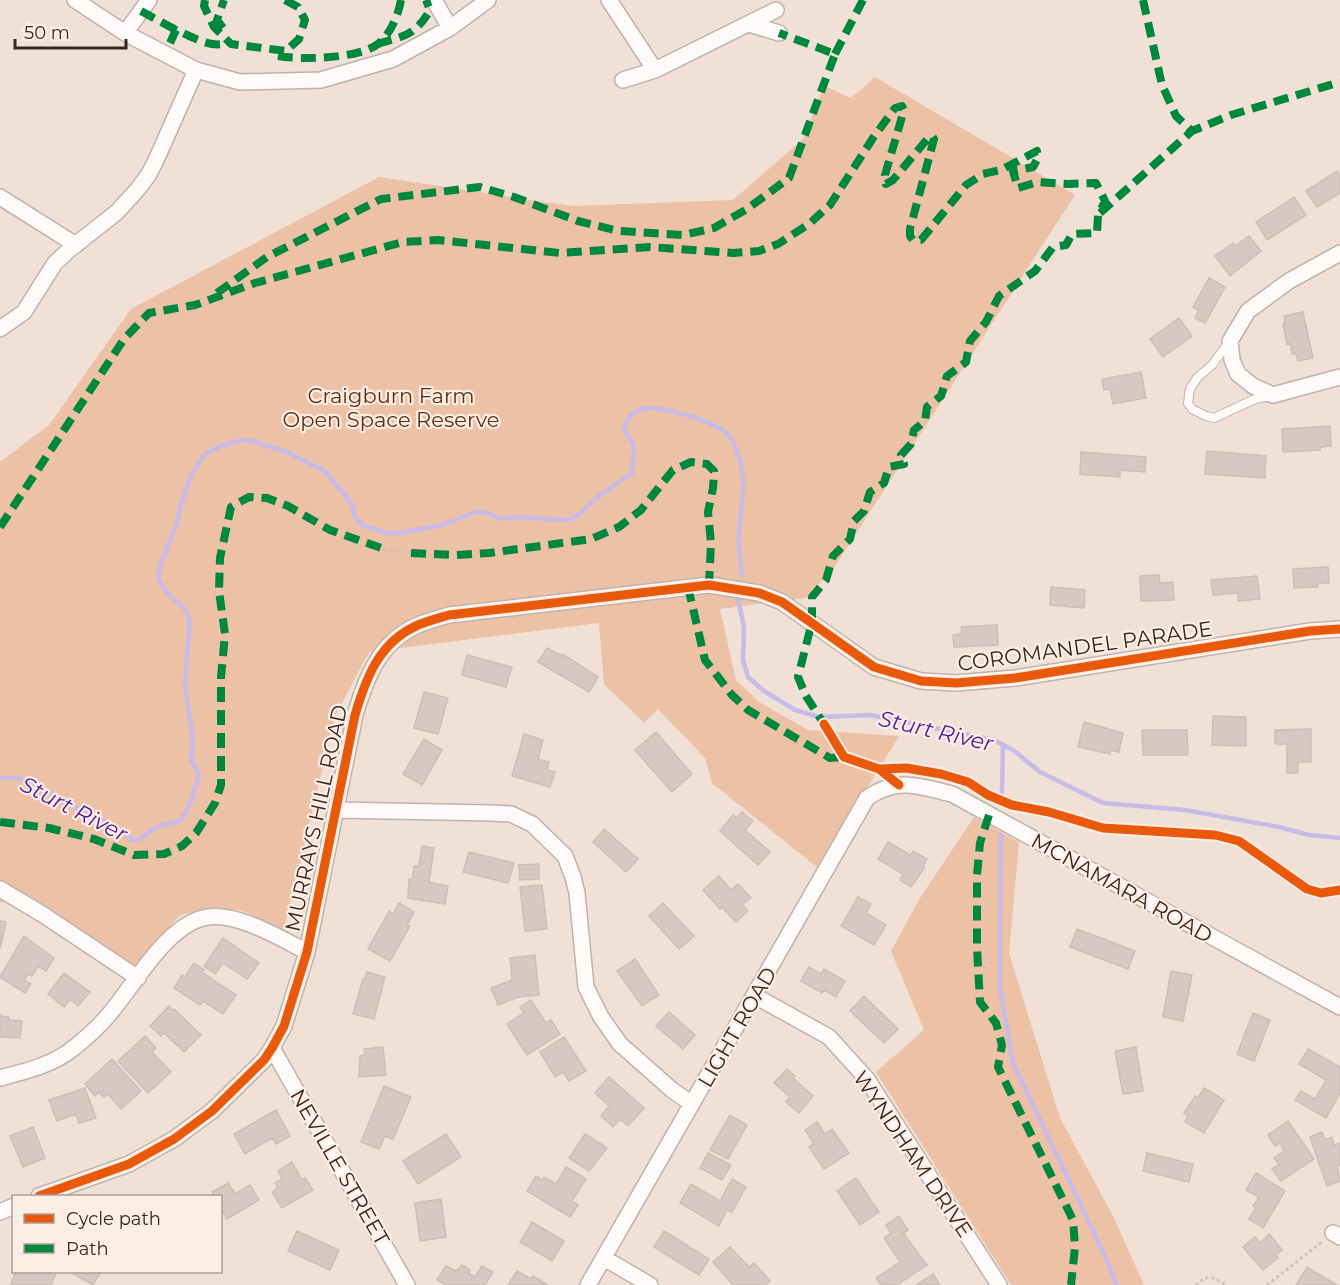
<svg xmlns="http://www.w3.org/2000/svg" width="1340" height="1285" font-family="Montserrat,sans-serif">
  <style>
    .green { fill: #edc1a6 }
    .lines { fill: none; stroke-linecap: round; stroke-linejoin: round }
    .stream { stroke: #c8bbe8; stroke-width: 4.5 }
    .building { fill: #d9c8c1; stroke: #cdbeb8; stroke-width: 1.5 }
    .lane-casing { stroke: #c0b2aa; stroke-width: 10 }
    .street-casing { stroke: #c0b2aa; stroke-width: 18 }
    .path { stroke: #cbc3c0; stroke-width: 3; stroke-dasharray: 3 3; stroke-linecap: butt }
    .lane { stroke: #fdfaf9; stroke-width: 8 }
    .street { stroke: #fdfaf9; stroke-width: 15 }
    .quiet { stroke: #00873e; stroke-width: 8; stroke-dasharray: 15 8; stroke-linecap: butt }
    .cycleway-casing { stroke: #fdede4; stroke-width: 13 }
    .cycleway { stroke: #e8590c; stroke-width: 9 }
    .labels { text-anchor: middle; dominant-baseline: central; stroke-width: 4.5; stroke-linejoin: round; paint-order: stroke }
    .park-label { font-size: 21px; fill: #5c3112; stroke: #fdede4 }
    .street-label { font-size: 21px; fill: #36281f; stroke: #fdede4 }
    .water-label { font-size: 22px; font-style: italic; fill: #4d1b9f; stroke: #fdede4 }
  </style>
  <rect width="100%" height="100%" fill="#f0e0d6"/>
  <path class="green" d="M875,77L1075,195L826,580L821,581L812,597L720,609L736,680L759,702L808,730L899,736L818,868L712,783L705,758L658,709L644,723L604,684L599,623L369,652L335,716L284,930L241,910L207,909L180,915L135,966L35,900L0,902V462L49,425L131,309L379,177L572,206L733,200L803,139L824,86L851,98Z
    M974,817L1019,842L1009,953L1060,1118L1113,1216L1144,1285H1011L876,1072L924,1030L891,951L920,898Z"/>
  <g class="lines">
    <path class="stream" d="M738,599L744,627L743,660L748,677L764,691L795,710L819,717L870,715L994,740L1013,750L1040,772L1103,803L1185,810L1279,827L1309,835L1340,838
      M0,778H19L42,788L91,817L101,819L124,832L132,841C142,840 146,834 154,829C162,824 170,823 180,821C191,807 194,792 199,775L191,760L193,740L185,685L190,620L185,609L165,591L158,577L160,566L177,523L180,506L192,473L205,454L221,446L243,440L252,441L286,452L325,471L352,504L355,517L362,525L386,533H399L442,525L476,512L488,513L501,519L516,517L568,520L580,514L598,497L632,473L634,448L624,427C627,420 632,413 639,410C656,403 713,421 726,433C731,437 734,443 736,449C751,486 738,507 739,544C739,555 742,565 741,576
      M1002,794L1003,744
      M1001,835L1000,988L1013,1063L1104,1254L1117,1285"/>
  </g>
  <path class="building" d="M1337,171L1340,176V193L1317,207L1306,191Z
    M1294,197L1306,215L1267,240L1256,222Z
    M1249,236L1261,251L1230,276L1215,256L1233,243L1235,246Z
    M1209,278L1225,287L1205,323L1195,318L1199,310L1193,307Z
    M1303,312L1313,358L1298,361L1296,354H1292L1290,343L1287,344L1283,324L1285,323L1284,316Z
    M1179,318L1192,336L1163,357L1150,339Z
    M1141,372L1146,398L1113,404L1110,389L1104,390L1102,379Z
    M1330,426L1331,446L1320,447V450L1283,452L1282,429Z
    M1207,451L1266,456L1265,478L1205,474Z
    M1081,452L1146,457L1145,472L1120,470V477L1080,474Z
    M1328,567L1329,583H1318V587L1294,588L1293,569Z
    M1159,575L1160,583L1173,582L1174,600L1141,601L1140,576Z
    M1257,576L1260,599L1238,601V593L1213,595L1211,580Z
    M1051,587L1085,590L1084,608L1050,605Z
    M997,625L998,645L954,647L953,635L962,634L961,627Z
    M547,648L562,656L563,654L598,677L589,692L538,662Z
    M467,655L512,667L506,687L462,675Z
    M424,692L448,698L438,734L414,728Z
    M1213,716L1246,717V746L1212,745Z
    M1084,722L1123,733L1119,752L1110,750V754L1078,747Z
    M1311,729V762H1298V773H1287V744H1275V730Z
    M1142,730H1187L1188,755H1143Z
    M656,732L692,774L672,792L635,750Z
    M524,734L543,740L538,759L549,762L547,770L555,772L550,787L512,776Z
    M424,739L442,750L422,785L403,774Z
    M742,812L753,821L745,830L770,852L758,865L720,831L733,815L737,818Z
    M604,829L638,859L626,872L593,842Z
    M888,842L910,855L913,851L927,859L923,866L925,867L911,887L900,880L903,874L878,859Z
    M422,846L434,848L429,882L448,886L445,904L408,898L409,879L412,880L414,866H419Z
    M469,852L514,863L508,883L463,872Z
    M539,864V879L520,880L519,865Z
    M719,876L731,890L738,884L751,898L742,905L748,911L736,922L722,907L720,909L703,890Z
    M542,885L547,929L525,931L520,887Z
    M858,897L871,904L866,913L886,925L874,945L841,926Z
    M399,903L414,912L407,925L410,926L390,961L368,949L389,911L393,914Z
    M663,903L694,936L679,949L649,916Z
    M0,921L6,922L0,949Z
    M1077,929L1135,951L1128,969L1070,947Z
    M24,936L54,958L46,971L38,966L32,976L28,974L24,980L31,984L25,993L0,977Z
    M223,938L259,963L247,979L223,963L215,974L204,966Z
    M535,955L539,995L518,997L498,1005L491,988L512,980L510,958Z
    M635,959L659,995L642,1006L617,971Z
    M194,963L204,970L203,973L236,995L223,1014L203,1001L200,1005L174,988L182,975L185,977Z
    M809,967L821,974L824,969L845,981L836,997L824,990L822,993L801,981Z
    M1171,971L1192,975L1183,1021L1163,1017Z
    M367,972L385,977L374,1019L353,1014L363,979H365Z
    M64,973L90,992L78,1006L70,999L64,1007L48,994Z
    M864,996L898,1029L884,1043L850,1011Z
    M531,1000L546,1023L551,1020L560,1034L527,1055L507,1024L524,1013L520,1007Z
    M169,1006L172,1010L174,1009L201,1035L184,1052L164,1033L161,1036L150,1026Z
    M669,1012L695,1035L683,1049L656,1026Z
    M0,1013V1016L9,1017V1020L22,1021L20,1038L0,1037Z
    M1253,1013L1270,1020L1254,1061L1237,1054Z
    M145,1036L156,1048L152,1052L171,1072L148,1093L118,1061Z
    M564,1037L586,1071L569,1081L563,1072L555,1077L540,1052Z
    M383,1047L386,1075L359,1077L360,1056L365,1055L364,1049Z
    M1136,1047L1143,1091L1123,1094L1115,1051Z
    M1308,1049L1340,1067V1093L1326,1118L1295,1100L1301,1091L1315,1099L1326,1080L1299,1064Z
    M112,1059L141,1091L121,1109L108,1094L104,1097L99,1092L95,1096L85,1084Z
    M787,1069L795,1076L793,1078L813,1096L799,1113L786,1102L790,1097L774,1083Z
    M609,1077L644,1108L628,1126L620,1119L613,1127L601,1116L609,1106L595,1093Z
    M384,1086L411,1097L393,1139L385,1136L379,1149L361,1142Z
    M85,1088L96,1118L79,1123L76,1114L57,1121L49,1100Z
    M1204,1088L1224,1100L1204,1133L1185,1122L1188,1116L1184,1113L1195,1096L1198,1098Z
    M276,1110L290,1136L276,1144L272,1138L245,1154L234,1134Z
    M730,1115L747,1125L728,1159L710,1150Z
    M1288,1121L1314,1159L1281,1181L1272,1169L1279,1165L1274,1158L1284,1151L1280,1143L1275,1146L1268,1135Z
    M817,1122L825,1134L832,1129L849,1153L824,1169L809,1147L814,1144L805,1130Z
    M33,1127L45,1158L23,1167L10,1136Z
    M1322,1132L1325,1140L1332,1137L1334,1145L1340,1143V1165L1337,1166L1340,1181L1327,1186L1310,1137Z
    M446,1134L461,1157L418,1184L403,1161Z
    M585,1134L607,1148L589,1171L569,1158Z
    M708,1153L731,1165L722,1180L700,1168Z
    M1147,1153L1193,1164L1189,1182L1143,1171Z
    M292,1162L302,1180L305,1178L313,1190L282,1208L272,1192L278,1188L275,1183L282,1179L278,1171Z
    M566,1167L586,1179L572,1201L578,1205L570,1217L527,1191L536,1176L542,1180L544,1177L556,1184Z
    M1256,1173L1285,1191L1263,1228L1249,1219L1256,1208L1253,1206L1259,1197L1246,1190Z
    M856,1178L879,1212L860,1225L837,1191Z
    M732,1179L746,1187L732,1212L727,1210L719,1226L680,1203L691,1184L720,1201Z
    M228,1183L235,1194L250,1185L259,1200L227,1219L220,1207V1196H214L212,1192Z
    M441,1199L446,1237L420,1241L415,1203Z
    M899,1216L908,1230L903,1233L927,1265L897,1285H881L876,1278L900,1262L884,1238L891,1233L886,1225Z
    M532,1222L564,1241L552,1261L520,1242Z
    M297,1231L339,1250L330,1270L288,1251Z
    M664,1231L709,1259L699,1275L654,1247Z
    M1269,1234L1282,1250L1276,1255L1278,1258L1263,1270L1243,1247L1255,1237L1260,1243Z
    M730,1247L749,1267L754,1263L770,1281L766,1285H733L713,1262Z
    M462,1265L470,1270L469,1273L475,1277L482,1266L493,1272L485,1285H446L437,1280L446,1266L456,1271Z
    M1307,1267L1337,1285H1296Z
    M517,1271L531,1279L533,1276L548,1285H508Z
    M16,1272H53L56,1273L51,1285H10Z
    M70,1272H101L93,1285Z
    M933,1274L940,1285H916Z"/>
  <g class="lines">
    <defs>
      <path id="lane" d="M1229,342L1212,365L1197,378L1190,389L1188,403L1192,409L1206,416L1214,418L1255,399L1271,396"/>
      <path id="street" d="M75,0L125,33L196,70L240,82L321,80L393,59L450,28L488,0
        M434,0L450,28
        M609,0L655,70L776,10
        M749,24L779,33
        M125,33L149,0
        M623,80L655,70
        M0,197L76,245
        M1340,253L1289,281L1248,311L1230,341L1232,360L1238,374L1253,386L1273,395L1340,377
        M0,329L24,312L55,263L69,250L117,212L138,189L149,174L157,158L196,70
        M337,810L492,813L511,814L532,824L565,856L573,877L577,893L586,987L601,1017L620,1044L672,1090L692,1104
        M0,889L42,914L138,978
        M755,996L829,1037L867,1079L999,1285
        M272,1048L407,1285
        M0,1078C27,1071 53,1065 75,1047C86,1038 97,1028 106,1018C132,989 164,928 203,918C234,910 280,938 307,952
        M39,1196L129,1164L174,1139L212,1111L264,1060L272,1048L284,1026L307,952L355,715C366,678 379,642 418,625C428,621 439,618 449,615L709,585L759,593L782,602L874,667L921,681L956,683L1015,678L1310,631L1340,629
        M0,1212L14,1206
        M1333,1233L1340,1237
        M604,1258L650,1285
        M588,1285L867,798C898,777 918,786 952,794L1340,1007"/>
    </defs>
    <use href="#lane" class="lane-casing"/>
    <use href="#street" class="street-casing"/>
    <path class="path" d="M384,549L411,553
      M1196,1285L1204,1278H1214L1226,1285
      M1267,1285L1322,1242"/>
    <use href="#lane" class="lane"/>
    <use href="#street" class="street"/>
    <path class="quiet" d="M205,0L204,6L214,27L231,44L286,51L299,39L305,20L298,7L285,0
      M1143,0L1162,85L1176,116L1192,131L1231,115L1340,82
      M141,11L176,30
      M223,28L217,20L224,0
      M170,43L176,30C191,36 212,50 229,42
      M377,44C404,36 415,36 430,10L426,0
      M835,54L863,0
      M278,56C301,60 358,59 378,44C391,33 398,16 401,0
      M1100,213L1192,131
      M217,293L267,257L381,199L480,187L514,197L578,221L619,231L683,235L714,228L747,209L789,178L835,54L779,33
      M0,527L124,339L149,313L195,305L255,283L403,242L438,240L560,253L650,247L733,253L759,251L778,244L809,224L830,205L873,138L895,108L902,106L904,110L885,175L886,184L893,180L929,137L932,136L934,139L910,229V236L913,240H921L966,185L983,174L1001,170L1037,151L1038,158L1033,167L1013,171L1018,188L1038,182L1067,184L1096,183L1105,201L1098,215L1097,233L1072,234L1066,245L1053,247L1035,271L999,296L986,322L970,341L966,362L947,376L941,396L927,407L925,421L914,430L911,444L901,455L904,464L889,467L884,483L870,492L864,511L854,521L850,539L833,556L826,580L812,597V622L798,677L806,696L824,724
      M411,553L456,555L489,553L591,539L619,527L641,510L673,470L691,462L707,464L714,471L713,488L708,512L711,543L709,585
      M688,587L705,660L732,695L748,710L830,758L844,757
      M989,815L980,843L977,875V948L980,1002L996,1023L1002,1045L998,1067L1073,1220L1075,1247L1071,1285
      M0,822L49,828L94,839L134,855L164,854L182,846L196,833L215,803L221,785V677L225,634L219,591L220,558L231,507L249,497L267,498L288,506L330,530L384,549"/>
    <defs>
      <path id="cycleway" d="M824,724L844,757L879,769L899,785
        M879,769L906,768L941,774L968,782L988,795L1012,805L1049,812L1103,828L1215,835L1239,841L1307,889L1321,893L1340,890
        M39,1196L129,1164L174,1139L212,1111L264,1060L272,1048L284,1026L307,952L355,715C366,678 379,642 418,625C428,621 439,618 449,615L709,585L759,593L782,602L874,667L921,681L956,683L1015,678L1310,631L1340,629"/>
    </defs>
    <use href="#cycleway" class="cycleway-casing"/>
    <use href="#cycleway" class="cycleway"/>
  </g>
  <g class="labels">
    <g class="park-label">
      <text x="391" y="395">Craigburn Farm<tspan x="391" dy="24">Open Space Reserve</tspan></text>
    </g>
    <g class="street-label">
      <text transform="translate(1085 646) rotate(-8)">COROMANDEL PARADE</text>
      <text transform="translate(316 818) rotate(-78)">MURRAYS HILL ROAD</text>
      <text transform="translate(1122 888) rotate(29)">MCNAMARA ROAD</text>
      <text transform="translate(737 1027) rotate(-60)">LIGHT ROAD</text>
      <text transform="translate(913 1154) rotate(56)">WYNDHAM DRIVE</text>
      <text transform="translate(340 1167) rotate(60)">NEVILLE STREET</text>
    </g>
    <g class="water-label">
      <text transform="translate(936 731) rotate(13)">Sturt River</text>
      <text transform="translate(74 809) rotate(27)">Sturt River</text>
    </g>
  </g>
  <rect x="12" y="1195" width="210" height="78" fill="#fdede4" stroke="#ad9e95" stroke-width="1.5"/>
  <rect x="24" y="1214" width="30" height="9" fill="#e8590c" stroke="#ad9e95" stroke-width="1.5"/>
  <text x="66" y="1225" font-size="18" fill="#36281f">Cycle path</text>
  <rect x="24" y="1244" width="30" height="9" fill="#00873e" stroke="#ad9e95" stroke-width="1.5"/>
  <text x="66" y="1255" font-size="18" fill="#36281f">Path</text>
  <path d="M15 39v9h111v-9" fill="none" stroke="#36281f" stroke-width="3"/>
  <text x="24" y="39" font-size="18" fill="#36281f" stroke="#fdede4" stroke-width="4.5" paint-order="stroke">50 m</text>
</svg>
